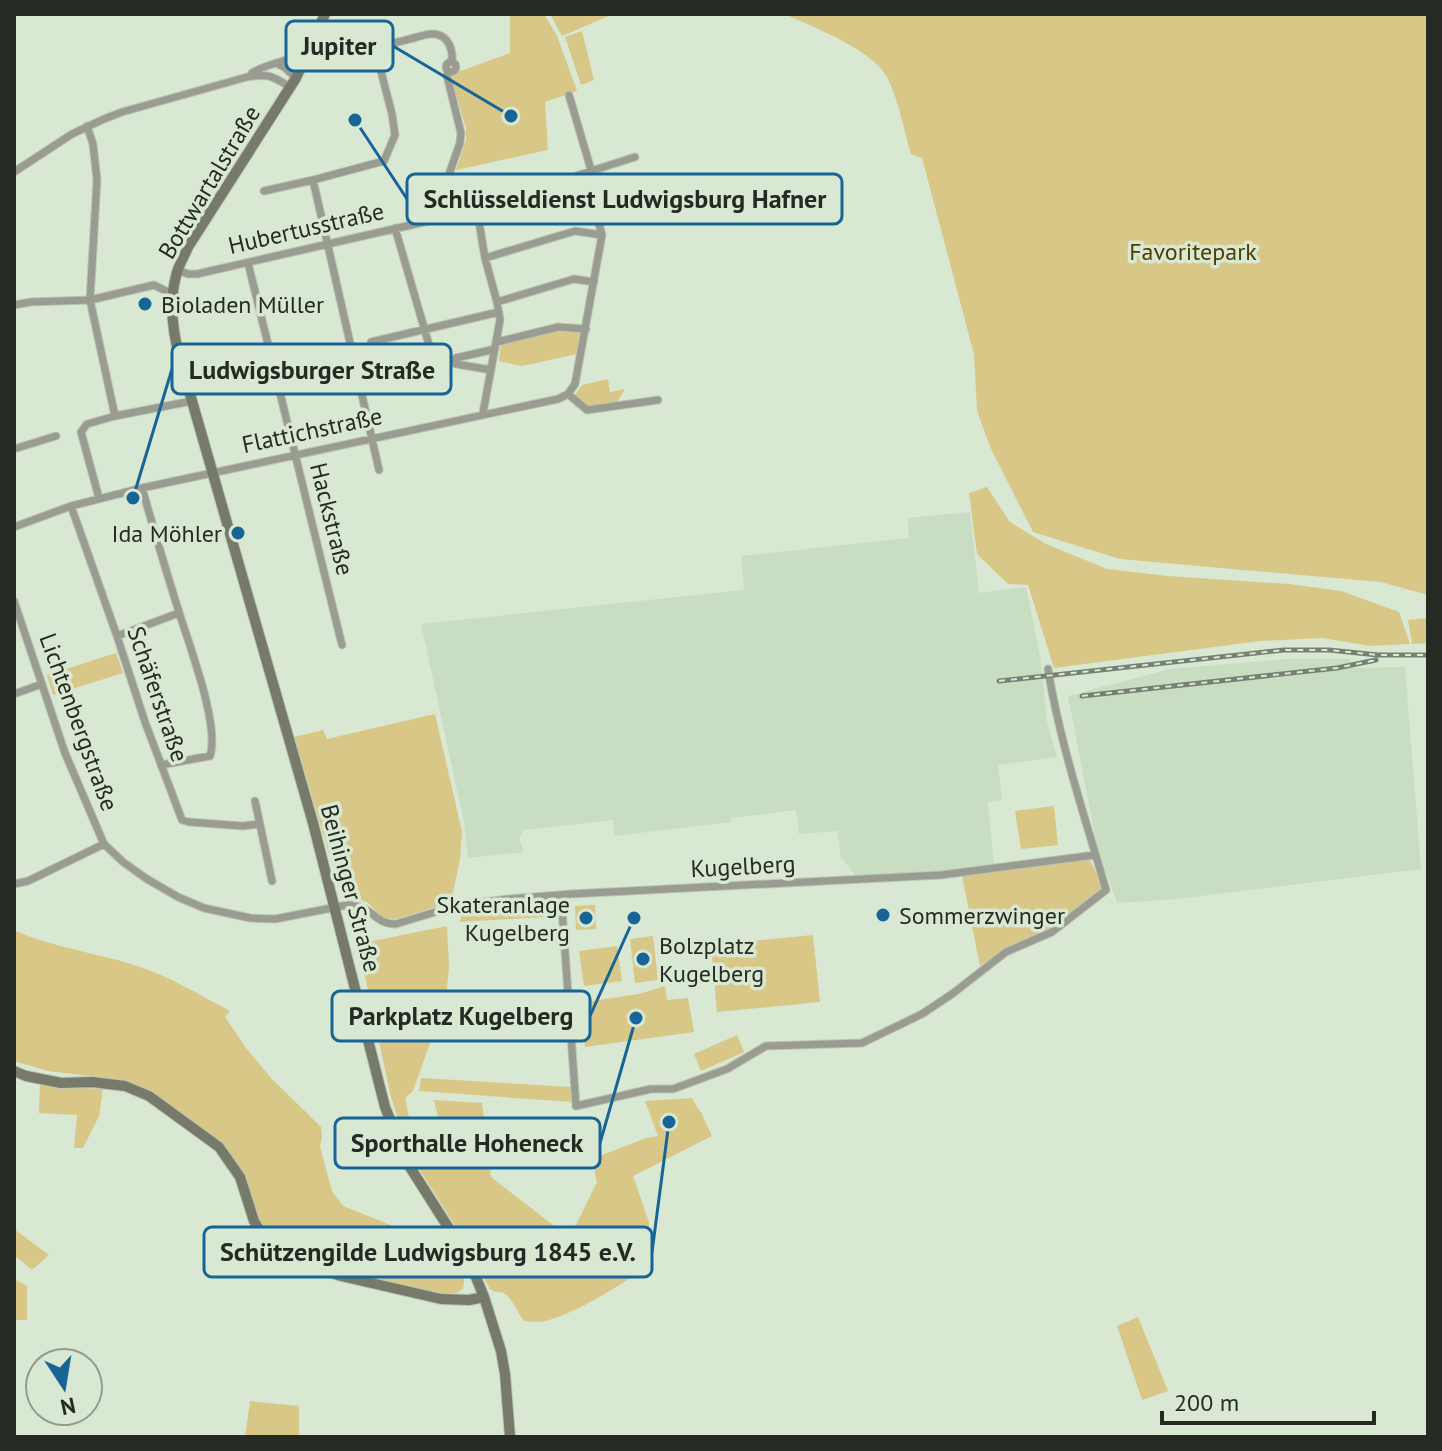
<svg xmlns="http://www.w3.org/2000/svg" width="1442" height="1451" font-family="'PT Sans',sans-serif">
  <style>
    .built { fill: #c9ddc2 }
    .green { fill: #d8c786 }
    .lines { fill: none; stroke-linecap: round; stroke-linejoin: round }
    .street-casing { stroke: #b8c6b3; stroke-width: 9 }
    .secondary-casing { stroke: #b8c6b3; stroke-width: 12 }
    .street { stroke: #9a9c92; stroke-width: 7 }
    .secondary { stroke: #777a6b; stroke-width: 10 }
    .rail-casing { stroke: #768073; stroke-width: 5 }
    .rail { stroke: #d8e8d3; stroke-width: 2; stroke-dasharray: 6; stroke-linecap: butt }
    .poi-dot { fill: #176496; stroke: #d8e8d3; stroke-width: 3 }
    .labels { text-anchor: middle; dominant-baseline: central; stroke-width: 7; stroke-linejoin: round; paint-order: stroke }
    .street-label { font-size: 24px; fill: #252b23; stroke: #d8e8d3 }
    .park-label { font-size: 24px; fill: #4c3e00; stroke: #d8e8d3 }
    .poi-label { font-size: 24px; fill: #252b23; stroke: #d8e8d3; text-anchor: start }
    .leader { fill: none; stroke: #176496; stroke-width: 3 }
    .callout-dot { fill: #176496; stroke: #d8e8d3; stroke-width: 3 }
    .callout { fill: #d8e8d3; stroke: #176496; stroke-width: 3 }
    .callout-label { font-size: 26px; text-anchor: middle; font-weight: bold; fill: #252b23 }
  </style>
  <rect width="100%" height="100%" fill="#d8e8d3"/>
  <path class="built" d="M970,512L979,593L1026,587L1041,660L1047,722L1057,757L998,765L1002,800L988,802L994,865L921,874L856,877L841,857L837,831L799,834L796,810L731,818V822L614,836L613,820L523,830L519,838L524,852L468,858L464,822L421,624L744,590L741,556L909,538L908,518Z
    M1286,659H1350L1351,668L1405,667L1421,869L1176,899L1117,903L1097,846L1068,696L1170,669Z"/>
  <path class="green" d="M510,14H544L557,36L577,91L545,102L548,150L456,170L466,140V128L450,75L510,53Z
    M550,14H613L562,36Z
    M785,14H1428V595L1381,582L1120,559L1033,532L991,449L977,411L974,354L922,158L911,154C904,130 899,103 889,81C876,50 814,28 785,14Z
    M582,31L594,80L581,85L565,37Z
    M559,329L581,331L577,354L522,366L499,361L501,343Z
    M608,379L610,392L625,389L616,404L586,406L574,396L582,385Z
    M987,487L1010,522L1046,544L1107,569L1168,576L1289,584L1341,591L1399,612L1410,644L1370,646L1323,638L1260,641L1054,668L1028,585L1008,584L977,554L969,493Z
    M1428,618V643L1412,644L1408,620Z
    M116,653L123,673L53,695L47,675Z
    M435,714L462,832L460,859L451,902L397,919L383,918L367,902L353,898L340,890L294,737L323,730L327,739Z
    M1054,806L1058,845L1021,849L1015,811Z
    M1089,859L1104,887L1061,922L1042,933L1015,943L980,966L962,876Z
    M557,901L561,916L460,922L462,909Z
    M595,905L596,929L576,930L575,906Z
    M447,926L449,966L446,999L413,1091L405,1098L412,1132L440,1126L434,1100L482,1103L491,1177L562,1232L576,1225L597,1182L592,1159L646,1138L658,1136L645,1101L692,1098L700,1112H701L712,1136L633,1176L649,1222L650,1266C618,1285 585,1309 549,1320C541,1323 533,1322 524,1321C515,1310 511,1290 495,1292L490,1289L459,1232L416,1164L403,1133L391,1097L358,944Z
    M14,930C56,949 102,953 146,969C175,980 202,996 230,1011L225,1017L246,1048L271,1078L321,1127L322,1137L320,1147L332,1191L343,1206L446,1247L461,1271L464,1281L463,1289L456,1293L441,1294L310,1263L276,1246L258,1223L248,1185L221,1148L192,1122L149,1091L122,1080L48,1071L14,1061Z
    M813,935L820,1002L717,1012L711,945Z
    M653,936L658,980L635,983L630,939Z
    M617,946L622,981L584,986L579,951Z
    M665,986L667,1000L688,998L694,1032L585,1047L579,1003L639,994Z
    M737,1035L744,1052L701,1071L694,1054Z
    M421,1078L571,1087L572,1102L419,1091Z
    M40,1083L63,1087L103,1089L99,1116L83,1148H74L77,1115L39,1113Z
    M14,1229L49,1255L32,1270L14,1255Z
    M14,1279L27,1286V1320H14Z
    M1138,1317L1168,1391L1142,1400L1117,1326Z
    M250,1401L299,1406V1437H245Z"/>
  <g class="lines">
    <defs>
      <path id="street" d="M313,44C325,48 336,53 349,52C370,50 390,44 410,39C418,37 427,33 435,34C449,36 453,50 452,62
        M446 67a5 5 0 1 1 10 0a5 5 0 1 1-10 0Z
        M276,63L284,67L296,78
        M252,73C269,62 290,62 307,51
        M87,126L93,144L97,180L90,300L115,416
        M14,172L72,134L104,119L122,112L247,77C269,73 272,76 290,87
        M313,180L379,470
        M264,191L313,180L384,161L395,135L392,114L375,48
        M395,228L432,355L440,360L452,362L456,358L495,349
        M485,258L575,231L602,235
        M248,263L342,645
        M178,270L188,274H197L433,220L460,143L461,133L447,76L448,71
        M497,302L574,279L594,282
        M14,305L31,302L90,300L154,285L172,294
        M371,342L499,312
        M497,342L558,327L586,329
        M452,362L456,364L491,370
        M568,394L587,410L658,400
        M483,413L500,320L497,302L485,258L478,216L482,206L635,157
        M14,449L56,436
        M142,488C154,530 166,571 179,612C189,645 220,725 210,756L161,765
        M99,498L81,432L87,424L115,416L192,401
        M71,506L117,636L145,722L182,820L189,822L243,826L259,824
        M14,527L71,506L142,488L558,399L568,394L575,384L602,235L590,191L594,180L569,95
        M14,601L65,753L104,844L123,862L147,879L178,897L204,908L250,918L275,919L347,905C373,904 372,924 396,924L455,906L508,899L571,894L941,875L1095,855
        M117,636L179,613
        M14,694L42,684
        M255,801L272,881
        M14,884L28,881L104,844
        M561,895L576,1106L651,1089H673L727,1069L766,1046L862,1043L922,1014L952,994L1006,952L1052,932L1106,890C1085,817 1060,744 1048,669"/>
      <path id="secondary" d="M325,14L296,78L188,247C184,257 178,266 176,276C165,318 180,360 192,401L313,823L385,1107L408,1164L469,1260L484,1297L501,1351L505,1374L510,1437
        M14,1071L26,1076L61,1083L92,1082L125,1086L149,1096L219,1147L240,1177L254,1221L262,1234L279,1250L308,1265L341,1276L441,1299L469,1300L484,1297"/>
    </defs>
    <use href="#street" class="street-casing"/>
    <use href="#secondary" class="secondary-casing"/>
    <use href="#street" class="street"/>
    <use href="#secondary" class="secondary"/>
    <defs>
      <path id="rail" d="M999,681L1284,650H1329L1378,655H1428
        M1082,696L1337,668L1376,660"/>
    </defs>
    <use href="#rail" class="rail-casing"/>
    <use href="#rail" class="rail"/>
  </g>
  <g class="poi-dot">
    <circle cx="145" cy="304" r="8"/>
    <circle cx="238" cy="533" r="8"/>
    <circle cx="883" cy="915" r="8"/>
    <circle cx="586" cy="918" r="8"/>
    <circle cx="643" cy="959" r="8"/>
  </g>
  <g class="labels">
    <g class="street-label">
      <text transform="translate(209 182) rotate(-59)">Bottwartalstraße</text>
      <text transform="translate(306 228) rotate(-13)">Hubertusstraße</text>
      <text transform="translate(312 430) rotate(-12)">Flattichstraße</text>
      <text transform="translate(332 519) rotate(76)">Hackstraße</text>
      <text transform="translate(158 694) rotate(71)">Schäferstraße</text>
      <text transform="translate(79 722) rotate(70)">Lichtenbergstraße</text>
      <text transform="translate(743 866) rotate(-3)">Kugelberg</text>
      <text transform="translate(351 888) rotate(75)">Beihinger Straße</text>
    </g>
    <g class="park-label">
      <text x="1193" y="251">Favoritepark</text>
    </g>
    <g class="poi-label">
      <text x="161" y="304">Bioladen Müller</text>
      <text x="222" y="533" text-anchor="end">Ida Möhler</text>
      <text x="570" y="904" text-anchor="end">Skateranlage<tspan x="570" dy="28">Kugelberg</tspan></text>
      <text x="899" y="915">Sommerzwinger</text>
      <text x="659" y="945">Bolzplatz<tspan x="659" dy="28">Kugelberg</tspan></text>
    </g>
  </g>
  <path class="leader" d="M511 116L393 46M355 120L407 199M133 498L172 369M634 918L590 1016M636 1018L600 1143M669 1122L652 1252"/>
  <g class="callout-dot">
    <circle cx="511" cy="116" r="8"/>
    <circle cx="355" cy="120" r="8"/>
    <circle cx="133" cy="498" r="8"/>
    <circle cx="634" cy="918" r="8"/>
    <circle cx="636" cy="1018" r="8"/>
    <circle cx="669" cy="1122" r="8"/>
  </g>
  <g class="callout">
    <rect x="286" y="21" width="107" height="50" rx="8"/>
    <rect x="407" y="174" width="435" height="50" rx="8"/>
    <rect x="172" y="344" width="279" height="50" rx="8"/>
    <rect x="332" y="991" width="258" height="50" rx="8"/>
    <rect x="335" y="1118" width="265" height="50" rx="8"/>
    <rect x="204" y="1227" width="448" height="50" rx="8"/>
  </g>
  <g class="callout-label">
    <text x="339" y="55">Jupiter</text>
    <text x="625" y="208">Schlüsseldienst Ludwigsburg Hafner</text>
    <text x="312" y="379">Ludwigsburger Straße</text>
    <text x="461" y="1025">Parkplatz Kugelberg</text>
    <text x="467" y="1152">Sporthalle Hoheneck</text>
    <text x="428" y="1261">Schützengilde Ludwigsburg 1845 e.V.</text>
  </g>
  <rect width="1442" height="1451" fill="none" stroke="#252b23" stroke-width="32"/>
  <g transform="translate(64 1387) rotate(168)"><circle r="38" fill="#d8e8d3" stroke="#909c8d" stroke-width="2"/>
  <path d="M0-6L14 30L0 20L-14 30Z" fill="#176496"/>
  <text y="-12" font-size="22" font-weight="bold" text-anchor="middle" fill="#252b23">N</text>
  </g>
  <path d="M1162 1411v12h212v-12" fill="none" stroke="#252b23" stroke-width="4"/>
  <text x="1174" y="1411" font-size="24" fill="#252b23" stroke="#d8e8d3" stroke-width="6" paint-order="stroke">200 m</text>
</svg>
